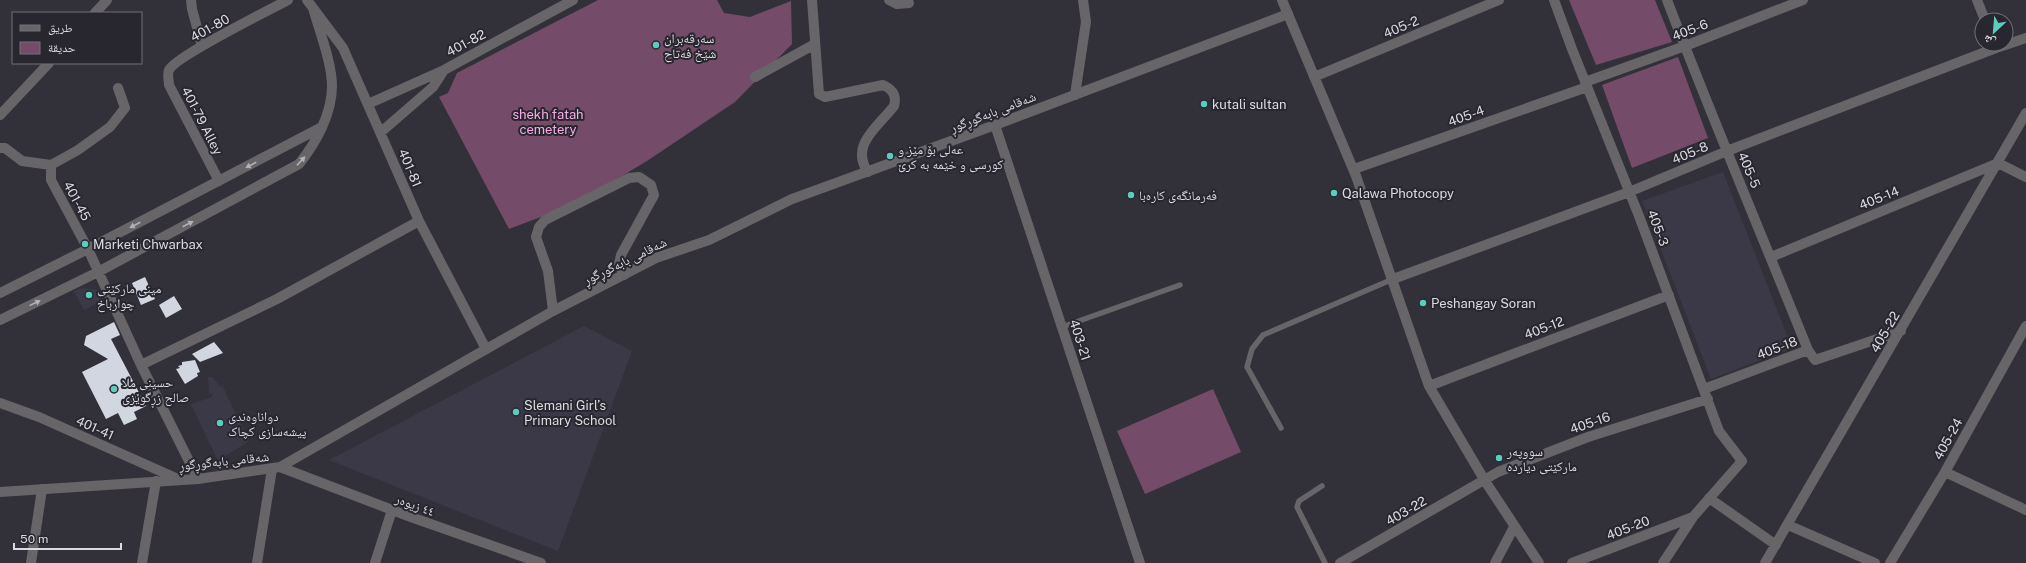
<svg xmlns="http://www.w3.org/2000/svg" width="2026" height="563" font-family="'Public Sans','Noto Naskh Arabic',sans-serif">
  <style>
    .built { fill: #3b3947 }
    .green { fill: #744b69 }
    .building { fill: #d2d6e0 }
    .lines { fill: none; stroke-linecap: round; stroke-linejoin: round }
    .service { stroke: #686569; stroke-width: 5.5 }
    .minor { stroke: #686569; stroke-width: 10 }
    .tertiary { stroke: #686569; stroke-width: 10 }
    .oneway { fill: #b3b1b6 }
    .poi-dot { fill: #59cebf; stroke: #28272f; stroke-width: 1.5 }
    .labels { text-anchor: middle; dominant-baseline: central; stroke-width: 4; stroke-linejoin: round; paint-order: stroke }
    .street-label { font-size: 13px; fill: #dbdae0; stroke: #28272f }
    .poi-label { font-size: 13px; fill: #dbdae0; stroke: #28272f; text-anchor: start }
    .park-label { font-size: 13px; fill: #f7ace3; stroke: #28272f }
  </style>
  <rect width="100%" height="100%" fill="#323139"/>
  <path class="built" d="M1723,172L1792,348L1711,379L1642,201Z
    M81,288L99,290L104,300L84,310L74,291Z
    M584,326L632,351L558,551L329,460Z
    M208,377H213L219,386L223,387L249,441L218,461L191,404L212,397L213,393L209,394Z"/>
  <path class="green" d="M598,0H717L724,13L750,17L791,1L792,44L735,102L647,161L575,204L509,229L439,97L448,93L457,73Z
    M1569,0H1655L1672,42L1596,65Z
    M1678,57L1708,138L1632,168L1602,85Z
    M1213,389L1241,452L1145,494L1117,431Z"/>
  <path class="building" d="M145,277L155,299L141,305L132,283Z
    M174,296L182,309L166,318L159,305Z
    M114,322L120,335L111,339L146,406L134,412L137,419L124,425L118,413L106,419L82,372L108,359L84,345L86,336Z
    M214,342L223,353L200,362L192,354Z
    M195,360L200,372L197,373L198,376L185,384L176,369L180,368L178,366L182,365V362Z"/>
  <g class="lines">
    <path class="service" d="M1062,327L1180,285
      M1281,428L1247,367L1252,349L1263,335L1393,279
      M1322,486L1299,501L1297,507L1325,563"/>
    <path class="minor" d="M191,0L192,9L202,46
      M307,0L343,48L419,221L486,349
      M812,0L819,94L825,97L883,85C892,89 897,95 894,106C879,126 849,145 868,172
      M889,0L897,4L909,3
      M1282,0L1356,176L1429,386L1485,481L1539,563
      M1554,0L1572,49L1639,216L1719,431L1742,461L1693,517L1663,563
      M1667,0C1712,118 1761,233 1808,350
      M1977,0L1985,20
      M95,13L107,0
      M755,77L815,44
      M1314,77L1499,0
      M1585,82L1685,46L1803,0
      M1075,95L1086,22L1083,0
      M368,104L444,70L573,0
      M0,115L49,63
      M995,125L1140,563
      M381,132L433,87L444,70
      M0,148H5L22,161L51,165V180L88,249L141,365L198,479
      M51,165L78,150L110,127L125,108L118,88
      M1354,169L1587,87
      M219,181L169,85C169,81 167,74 169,70C175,57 269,10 288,0
      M1771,257L1998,163L2026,177
      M1393,279L1629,192L1727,151L1996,48L2026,38
      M0,293L88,249L322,127
      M553,311L548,271L536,237L539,227L545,220L629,178L639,177L651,185L654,195L621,255L619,264L624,275
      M0,320L98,272L299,164C316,143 332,114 332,86C332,63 319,30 313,8
      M141,365L277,299L419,221
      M1429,386L1669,295
      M1704,389L1808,350L1815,360L1901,331
      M0,403L39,417L178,479
      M1945,472L2026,510
      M1709,498L1776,545
      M1788,525L1875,563
      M31,563L42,489
      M142,563L156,481
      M257,563L272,469
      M375,563L392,510
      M1340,563L1498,472L1588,437L1708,399
      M1495,563L1514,527
      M1572,563L1693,517
      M1765,563L2026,113
      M1890,563L1945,472L2026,326"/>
    <path class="tertiary" d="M280,467L408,516L541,563
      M0,492L198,479L280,467L553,311L656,258L709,240L792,199L995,125L1288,14"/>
  </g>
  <defs><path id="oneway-solid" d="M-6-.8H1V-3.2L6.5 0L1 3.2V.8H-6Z"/></defs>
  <g class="oneway">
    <use href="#oneway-solid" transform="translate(301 161) rotate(-47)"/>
    <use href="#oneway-solid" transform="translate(251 165) rotate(152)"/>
    <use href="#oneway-solid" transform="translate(188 224) rotate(-28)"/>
    <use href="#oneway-solid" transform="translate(135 225) rotate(153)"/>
    <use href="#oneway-solid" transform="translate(35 303) rotate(-26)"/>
  </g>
  <g class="poi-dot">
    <circle cx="656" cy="45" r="4"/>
    <circle cx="1204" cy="104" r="4"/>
    <circle cx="890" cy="156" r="4"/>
    <circle cx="1334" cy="193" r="4"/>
    <circle cx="1131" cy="195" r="4"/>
    <circle cx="85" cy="244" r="4"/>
    <circle cx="89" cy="295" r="4"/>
    <circle cx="1423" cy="303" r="4"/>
    <circle cx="114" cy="389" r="4"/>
    <circle cx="516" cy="412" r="4"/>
    <circle cx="220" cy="423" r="4"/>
    <circle cx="1499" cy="458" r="4"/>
  </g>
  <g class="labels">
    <g class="street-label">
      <text transform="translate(1401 27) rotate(-23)">405-2</text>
      <text transform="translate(210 28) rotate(-29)">401-80</text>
      <text transform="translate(1690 30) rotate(-21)">405-6</text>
      <text transform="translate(466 43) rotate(-28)">401-82</text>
      <text transform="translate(993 112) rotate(-21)">شەقامی بابەگوڕگوڕ</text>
      <text transform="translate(1466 116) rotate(-20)">405-4</text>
      <text transform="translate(202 121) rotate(63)">401-79 Alley</text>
      <text transform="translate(1690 153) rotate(-23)">405-8</text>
      <text transform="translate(410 168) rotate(67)">401-81</text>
      <text transform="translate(1749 170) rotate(67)">405-5</text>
      <text transform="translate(1879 198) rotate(-22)">405-14</text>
      <text transform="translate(77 201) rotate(62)">401-45</text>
      <text transform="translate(1658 228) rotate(69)">405-3</text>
      <text transform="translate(625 261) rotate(-26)">شەقامی بابەگوڕگوڕ</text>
      <text transform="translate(1544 328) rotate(-21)">405-12</text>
      <text transform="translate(1885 332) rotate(-60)">405-22</text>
      <text transform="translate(1080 340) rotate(72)">403-21</text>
      <text transform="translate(1777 348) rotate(-21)">405-18</text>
      <text transform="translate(1590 423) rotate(-19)">405-16</text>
      <text transform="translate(95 428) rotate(24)">401-41</text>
      <text transform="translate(1948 439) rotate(-61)">405-24</text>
      <text transform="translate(224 461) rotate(-6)">شەقامی بابەگوڕگوڕ</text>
      <text transform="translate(415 505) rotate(20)">٤٤ زیوەر</text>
      <text transform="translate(1406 511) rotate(-30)">403-22</text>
      <text transform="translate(1628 528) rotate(-21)">405-20</text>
    </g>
    <g class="poi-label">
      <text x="664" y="38">سەرقەبران<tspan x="664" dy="15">شێخ فەتاح</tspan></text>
      <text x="1212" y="104">kutali sultan</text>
      <text x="898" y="149">عەلی بۆ مێز و<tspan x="898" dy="15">کورسی و خێمە بە کرێ</tspan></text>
      <text x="1342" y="193">Qalawa Photocopy</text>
      <text x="1139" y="195">فەرمانگەی کارەبا</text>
      <text x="93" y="244">Marketi Chwarbax</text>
      <text x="97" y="288">مینی مارکێتی<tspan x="97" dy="15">چوارباخ</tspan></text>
      <text x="1431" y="303">Peshangay Soran</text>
      <text x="122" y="382">حسینی ملا<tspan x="122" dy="15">صالح زڕگوێزی</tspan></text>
      <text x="524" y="405">Slemani Girl’s<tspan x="524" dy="15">Primary School</tspan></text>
      <text x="228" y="416">دواناوەندی<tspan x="228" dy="15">پیشەسازی کچاک</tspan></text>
      <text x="1507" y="451">سووپەر<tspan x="1507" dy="15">مارکێتی دیاردە</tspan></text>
    </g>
    <g class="park-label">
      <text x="548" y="114">shekh fatah<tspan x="548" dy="15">cemetery</tspan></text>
    </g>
  </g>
  <rect x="12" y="12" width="130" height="52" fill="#28272f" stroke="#706f76"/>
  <rect x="20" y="25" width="20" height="6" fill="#686569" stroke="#706f76"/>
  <text x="48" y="32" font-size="12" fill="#dbdae0">طريق</text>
  <rect x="20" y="42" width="20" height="12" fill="#744b69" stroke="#706f76"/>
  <text x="48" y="52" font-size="12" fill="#dbdae0">حديقة</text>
  <g transform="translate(1994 32) rotate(206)"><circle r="19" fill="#28272f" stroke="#706f76"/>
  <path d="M0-3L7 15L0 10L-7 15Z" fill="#59cebf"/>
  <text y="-6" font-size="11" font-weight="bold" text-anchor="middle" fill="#dbdae0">ش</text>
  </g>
  <path d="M14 543v6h107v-6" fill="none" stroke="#dbdae0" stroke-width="2"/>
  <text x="20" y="543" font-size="12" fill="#dbdae0" stroke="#28272f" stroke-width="3" paint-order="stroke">50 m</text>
</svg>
